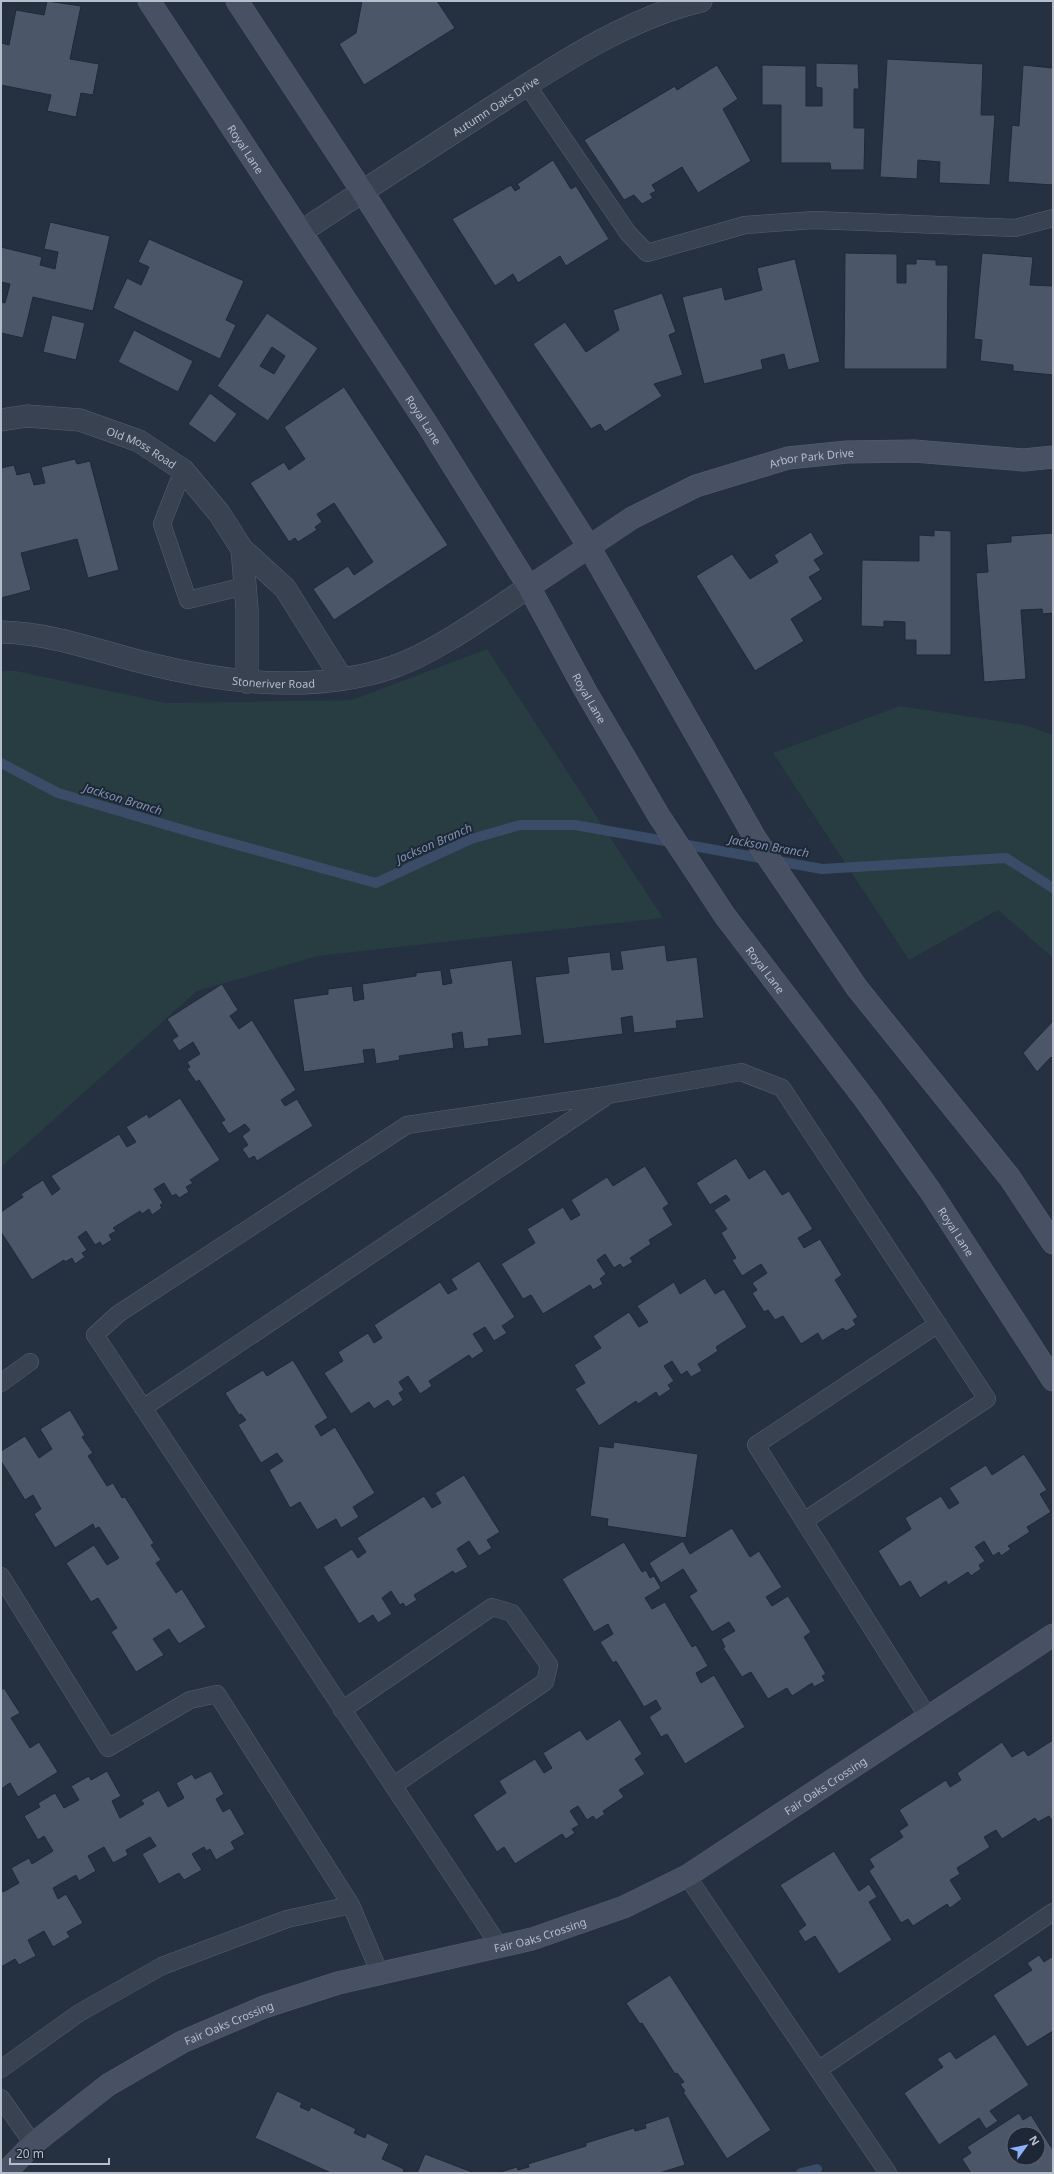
<svg xmlns="http://www.w3.org/2000/svg" width="1054" height="2174" font-family="'Noto Sans',sans-serif">
  <style>
    .green { fill: #273d41 }
    .lines { fill: none; stroke-linecap: round; stroke-linejoin: round }
    .stream { stroke: #3b4c69; stroke-width: 10 }
    .building { fill: #4b5669; stroke: #202937; fill-rule: evenodd }
    .lane-casing { stroke: #57606e; stroke-width: 18 }
    .street-casing { stroke: #57606e; stroke-width: 23 }
    .secondary-casing { stroke: #57606e; stroke-width: 23 }
    .lane { stroke: #394250; stroke-width: 17 }
    .street { stroke: #394250; stroke-width: 22 }
    .secondary { stroke: #475163; stroke-width: 22 }
    .labels { text-anchor: middle; dominant-baseline: central; stroke-width: 4; stroke-linejoin: round; paint-order: stroke }
    .street-label { font-size: 11px; fill: #b6bdcb; stroke: #1e2735 }
    .water-label { font-size: 12px; font-style: italic; fill: #7d92b2; stroke: #1e2735 }
  </style>
  <rect width="100%" height="100%" fill="#253040"/>
  <path class="green" d="M487,649L663,918L318,956L197,991L1,1167V671H16L166,703L352,700Z
    M900,706L1025,725L1053,735V958L998,910L909,960L773,753Z"/>
  <g class="lines">
    <path class="stream" d="M1,763L58,793L194,833L376,883L471,839L520,825H575L822,869L1006,858L1053,888
      M801,2173L817,2169"/>
  </g>
  <path class="building" d="M47,1L81,6L70,59L99,64L93,95L81,93L76,117L47,111L51,95L1,85V43L9,45L16,10L44,15Z
    M362,1H437L455,28L364,85L339,44L356,33Z
    M887,59L983,64L981,115H995L990,185L939,183L940,162L918,160L917,179L880,177Z
    M816,63L858,64L859,89H854V128H865L864,170H831L830,163H781V105H762V65L806,66V106H822V88L816,87Z
    M717,65L738,99L723,109L751,161L698,193L682,167L652,185L656,191L650,194L653,198L642,204L634,195L624,200L584,140L675,86L677,90Z
    M1023,65L1053,68V185L1008,182L1012,125L1019,126Z
    M553,160L571,189L576,186L609,239L566,266L560,256L518,283L513,274L495,286L452,219L511,185L515,191L520,188L517,184Z
    M50,222L110,236L93,311L33,297L23,338L1,333V302L5,303L10,284L1,282V247L42,257L40,265L55,269L58,252L44,249Z
    M149,239L244,281L226,320L236,325L220,359L113,308L127,278L141,285L149,267L138,262Z
    M845,253L897,254V283H906V264H916V259L936,260V265H948L947,369H844Z
    M982,253L1033,257L1030,285L1053,286V375L1013,371V365L980,361L982,340L974,339Z
    M795,259L820,362L788,370L784,354L761,360L763,369L704,384L682,297L722,287L725,300L762,290L757,268Z
    M662,293L676,332L669,335L683,375L654,384L662,396L605,432L600,424L591,429L533,344L565,322L586,352L619,330L613,310Z
    M267,313L318,348L268,421L217,386ZM272,347L285,356L274,374L260,366Z
    M52,315L85,323L76,360L43,352Z
    M134,330L193,361L178,392L118,362Z
    M344,387L448,545L334,620L313,589L348,566L354,575L373,562L334,503L317,514L322,522L315,527L317,530L298,542L295,538L289,542L250,483L284,462L289,470L305,459L284,427Z
    M210,393L237,414L215,443L188,424Z
    M75,459L77,464L90,461L119,570L88,578L77,539L21,553L31,590L1,598V468L14,465L17,475L30,472L34,485L45,483L41,467Z
    M934,530L951,531V655H916V640H905V622L884,621V627L861,626L862,560L919,561V535L934,536Z
    M811,532L824,554L814,560L821,570L809,577L823,599L791,619L804,641L755,671L696,576L732,554L750,579L778,562L774,555Z
    M1053,533V613L1043,614L1042,609L1021,610L1026,679L984,682L976,573L988,572L986,544L1011,542V536Z
    M665,945L667,961L697,957L704,1018L676,1021L677,1028L634,1033L632,1016L621,1018L623,1034L544,1044L535,977L569,973L567,957L610,952L612,970L623,969L620,951Z
    M512,960L522,1035L488,1039L489,1046L464,1049L462,1032L452,1034L454,1048L399,1056L400,1060L376,1064L374,1049L363,1050L365,1063L304,1072L293,999L328,994V989L352,986L354,1001L364,999L362,984L416,976V973L441,970L443,985L452,983L449,969Z
    M222,984L238,1010L230,1016L239,1029L252,1020L296,1090L281,1100L285,1106L297,1099L313,1126L257,1161L254,1156L249,1159L242,1149L248,1145L242,1136L250,1130L245,1124L229,1134L221,1122L225,1120L199,1080L196,1082L187,1069L190,1067L187,1062L200,1054L193,1042L179,1051L172,1040L178,1036L167,1019Z
    M1053,1021V1059L1051,1057L1037,1072L1023,1053Z
    M180,1098L220,1160L190,1180L193,1183L186,1187L189,1192L179,1198L176,1194L172,1196L164,1183L154,1189L163,1203L160,1205L162,1208L152,1215L149,1209L142,1214L140,1211L113,1228L116,1231L109,1235L112,1240L102,1246L100,1242L95,1245L86,1231L78,1237L87,1250L82,1253L85,1257L75,1264L72,1258L65,1262L64,1260L32,1280L1,1232V1212L23,1197L21,1194L43,1180L52,1195L60,1189L51,1176L119,1134L127,1147L136,1142L126,1127L147,1114L149,1118Z
    M736,1158L749,1179L765,1169L782,1195L789,1191L813,1229L798,1238L804,1248L820,1239L842,1275L835,1280L858,1317L853,1320L856,1325L846,1331L843,1328L822,1341L818,1333L801,1344L783,1316L775,1320L768,1310L764,1312L752,1293L757,1290L752,1283L767,1273L761,1264L742,1276L732,1260L736,1258L721,1233L727,1229L714,1210L730,1200L726,1195L710,1205L696,1183Z
    M645,1166L669,1204L663,1208L673,1225L649,1240L651,1244L630,1258L633,1262L623,1268L620,1264L614,1268L605,1254L597,1260L606,1274L600,1279L603,1284L593,1290L590,1285L543,1314L531,1295L523,1299L501,1264L535,1243L527,1229L563,1207L571,1220L580,1215L571,1200L607,1177L613,1186Z
    M479,1261L515,1317L502,1326L507,1333L494,1341L485,1327L473,1334L484,1351L472,1359L469,1355L429,1381L432,1386L420,1394L408,1376L399,1382L404,1390L399,1393L403,1400L393,1407L388,1400L374,1409L369,1402L351,1414L324,1373L343,1361L338,1352L368,1333L374,1343L382,1338L374,1325L440,1282L448,1294L457,1289L451,1279Z
    M705,1278L715,1294L724,1289L747,1327L716,1347L718,1351L698,1364L702,1371L691,1377L687,1371L681,1375L672,1361L664,1366L674,1381L668,1385L671,1389L659,1397L656,1392L638,1404L636,1401L599,1426L575,1389L585,1383L574,1365L601,1348L593,1336L629,1312L639,1327L648,1322L637,1306L674,1282L680,1294Z
    M293,1360L328,1418L315,1426L321,1436L335,1427L375,1493L353,1507L359,1517L341,1528L336,1519L317,1530L300,1502L290,1508L269,1470L283,1461L277,1453L261,1463L238,1425L246,1420L241,1414L239,1415L225,1393L263,1370L267,1376Z
    M70,1410L85,1435L82,1437L93,1453L88,1456L107,1486L113,1483L122,1498L125,1497L154,1543L151,1545L161,1560L156,1563L176,1593L182,1589L206,1627L179,1644L169,1629L153,1639L164,1655L136,1672L111,1632L117,1628L98,1598L91,1602L66,1563L94,1545L107,1565L119,1558L99,1527L95,1529L93,1524L55,1548L34,1514L41,1509L33,1495L25,1500L1,1461V1451L25,1436L39,1458L52,1449L40,1429Z
    M614,1442L698,1454L686,1538L607,1526L608,1519L590,1516L599,1446L613,1448Z
    M1024,1454L1047,1490L1040,1494L1051,1512L1027,1527L1030,1532L1008,1546L1011,1549L1001,1556L999,1552L993,1556L984,1541L975,1547L985,1561L979,1565L981,1569L971,1576L968,1572L948,1585L946,1581L920,1598L910,1581L900,1587L878,1551L911,1529L905,1518L941,1496L949,1509L959,1503L949,1488L986,1465L992,1475Z
    M464,1475L500,1532L487,1540L492,1548L479,1556L469,1541L457,1549L468,1567L455,1574L453,1571L414,1595L417,1600L406,1607L403,1603L400,1605L391,1591L382,1598L392,1614L378,1623L373,1615L359,1624L323,1567L352,1549L358,1558L366,1552L357,1538L424,1496L432,1508L441,1503L435,1493Z
    M732,1528L750,1557L759,1551L782,1587L766,1597L772,1606L788,1596L811,1632L804,1637L826,1674L822,1676L825,1681L814,1687L812,1683L792,1696L787,1688L768,1699L751,1672L742,1677L723,1648L725,1647L721,1639L735,1631L729,1622L712,1632L689,1596L697,1591L683,1569L661,1583L649,1563L683,1541L690,1554Z
    M624,1542L642,1572L646,1570L650,1578L654,1576L661,1588L645,1598L652,1609L665,1602L692,1647L696,1645L708,1666L696,1673L701,1683L714,1675L745,1727L685,1764L667,1734L661,1737L649,1717L661,1709L656,1700L644,1707L616,1661L613,1663L600,1642L613,1634L608,1624L594,1632L562,1579Z
    M4,1688L20,1713L11,1718L30,1748L39,1742L58,1772L18,1797L10,1783L1,1789V1690Z
    M620,1719L642,1754L635,1759L645,1774L619,1790L624,1797L603,1811L605,1814L596,1820L593,1816L587,1820L578,1806L570,1811L579,1825L572,1829L575,1833L566,1839L562,1834L515,1864L504,1847L497,1852L473,1815L506,1793L499,1781L535,1759L544,1773L552,1768L543,1753L580,1730L587,1740Z
    M1053,1740V1822L1049,1816L1038,1822L1035,1818L1002,1839L996,1830L984,1837L990,1847L957,1868L960,1874L950,1880L962,1899L950,1908L947,1904L913,1926L908,1919L901,1923L869,1871L874,1867L869,1859L903,1837L899,1831L908,1825L899,1810L946,1780L950,1787L961,1780L957,1773L1002,1742L1012,1757L1024,1750L1028,1756Z
    M107,1771L121,1796L112,1801L120,1818L144,1804L141,1800L159,1790L168,1807L184,1798L176,1783L192,1774L195,1779L211,1771L224,1794L216,1799L223,1812L230,1808L245,1834L231,1842L235,1849L216,1860L210,1849L206,1851L204,1847L192,1854L202,1870L184,1880L179,1873L159,1884L142,1854L156,1846L150,1837L126,1850L128,1855L113,1863L104,1847L88,1856L96,1871L79,1881L76,1875L53,1888L58,1899L66,1894L83,1923L67,1932L70,1937L53,1947L44,1931L28,1940L36,1956L19,1965L15,1959L1,1967V1888L3,1892L19,1883L11,1868L29,1858L32,1864L53,1851L44,1836L38,1840L24,1816L40,1807L38,1803L55,1793L64,1808L79,1800L71,1786L89,1776L91,1780Z
    M834,1851L859,1891L869,1884L877,1897L869,1902L892,1940L839,1974L815,1936L805,1942L798,1931L806,1925L780,1885Z
    M1039,1955L1044,1962L1053,1956V2031L1027,2047L993,1995L1032,1970L1027,1963Z
    M670,1975L771,2130L727,2159L683,2092L685,2091L680,2084L684,2082L677,2073L675,2074L642,2023L640,2024L626,2003Z
    M995,2034L1029,2085L990,2111L998,2121L986,2129L979,2118L939,2145L904,2093L943,2067L937,2059L950,2051L956,2059Z
    M277,2091L302,2103L300,2107L309,2111L311,2107L356,2129L354,2133L365,2138L367,2133L389,2144L382,2159L404,2169L403,2173H331L255,2138Z
    M1019,2113L1023,2120L1031,2115L1053,2150V2173H971L962,2159L971,2153L967,2147ZM1014,2134H1038V2158H1014Z
    M669,2116L685,2165L659,2173H497L517,2167L518,2170L529,2167L528,2164L586,2146V2143L634,2128L635,2131L646,2128L645,2124Z
    M425,2154L472,2172V2173H417Z"/>
  <g class="lines">
    <defs>
      <path id="lane" d="M527,85L628,233L647,253L745,225L814,220L1015,228L1053,218
        M183,470L162,524L188,600L245,586
        M1,1383L30,1362
        M143,1408L604,1098
        M804,1521L756,1445L938,1324
        M1,1576L108,1748L190,1700L217,1694L351,1905L380,1974
        M342,1710L492,1607L512,1613L549,1665L545,1682L394,1785
        M687,1876L888,2173
        M500,1947L95,1335L118,1314L407,1125L607,1095L741,1072L782,1088L987,1399L804,1521L928,1717
        M1,2069L79,2013L162,1966L287,1919L351,1905
        M818,2070L1053,1912
        M1,2098L33,2144"/>
      <g id="street">
        <path id="s1" d="M301,232C364,190 428,149 491,108C555,67 627,18 701,1"/>
        <path id="s2" d="M1,420L27,416L80,420L139,441L183,470L219,513L242,549L285,588L342,679"/>
        <path d="M242,549L247,609V682"/>
        <path id="s3" d="M1,632C54,633 103,653 154,665C231,684 317,693 393,667C437,652 489,613 529,587"/>
      </g>
      <g id="secondary">
        <path id="s4" d="M149,1L427,424L529,587L585,690L659,816L725,916L867,1102L931,1192L1053,1380"/>
        <path d="M237,1L362,191L588,545L755,838L857,988L1010,1178L1053,1243"/>
        <path id="s5" d="M529,587L632,518L696,486L788,458L847,452L914,451L1024,460L1053,457"/>
        <path id="s6" d="M5,2173L33,2144L108,2085L182,2042L264,2007L338,1983L532,1939L624,1907L687,1876L1053,1635"/>
      </g>
    </defs>
    <use href="#lane" class="lane-casing"/>
    <use href="#street" class="street-casing"/>
    <use href="#secondary" class="secondary-casing"/>
    <use href="#lane" class="lane"/>
    <use href="#street" class="street"/>
    <use href="#secondary" class="secondary"/>
  </g>
  <g class="labels">
    <g class="street-label">
      <text stroke="none"><textPath href="#s1" startOffset="232">Autumn Oaks Drive</textPath></text>
      <text stroke="none"><textPath href="#s4" startOffset="177">Royal Lane</textPath></text>
      <text stroke="none"><textPath href="#s4" startOffset="501">Royal Lane</textPath></text>
      <text stroke="none"><textPath href="#s2" startOffset="147">Old Moss Road</textPath></text>
      <text stroke="none"><textPath href="#s5" startOffset="315">Arbor Park Drive</textPath></text>
      <text stroke="none"><textPath href="#s3" startOffset="278">Stoneriver Road</textPath></text>
      <text stroke="none"><textPath href="#s4" startOffset="825">Royal Lane</textPath></text>
      <text stroke="none"><textPath href="#s4" startOffset="1149">Royal Lane</textPath></text>
      <text stroke="none"><textPath href="#s4" startOffset="1473">Royal Lane</textPath></text>
      <text stroke="none"><textPath href="#s6" startOffset="920">Fair Oaks Crossing</textPath></text>
      <text stroke="none"><textPath href="#s6" startOffset="596">Fair Oaks Crossing</textPath></text>
      <text stroke="none"><textPath href="#s6" startOffset="272">Fair Oaks Crossing</textPath></text>
    </g>
    <g class="water-label">
      <text transform="translate(123 799) rotate(17)">Jackson Branch</text>
      <text transform="translate(434 843) rotate(-24)">Jackson Branch</text>
      <text transform="translate(769 846) rotate(10)">Jackson Branch</text>
    </g>
  </g>
  <rect width="1054" height="2174" fill="none" stroke="#b6bdcb" stroke-width="4"/>
  <g transform="translate(1026 2146) rotate(57)"><circle r="19" fill="#1e2735" stroke="#5b6371"/>
  <path d="M0-3L7 15L0 10L-7 15Z" fill="#8db2f8"/>
  <text y="-6" font-size="11" font-weight="bold" text-anchor="middle" fill="#b6bdcb">N</text>
  </g>
  <path d="M10 2158v6h99v-6" fill="none" stroke="#b6bdcb" stroke-width="2"/>
  <text x="16" y="2158" font-size="12" fill="#b6bdcb" stroke="#1e2735" stroke-width="3" paint-order="stroke">20 m</text>
</svg>
